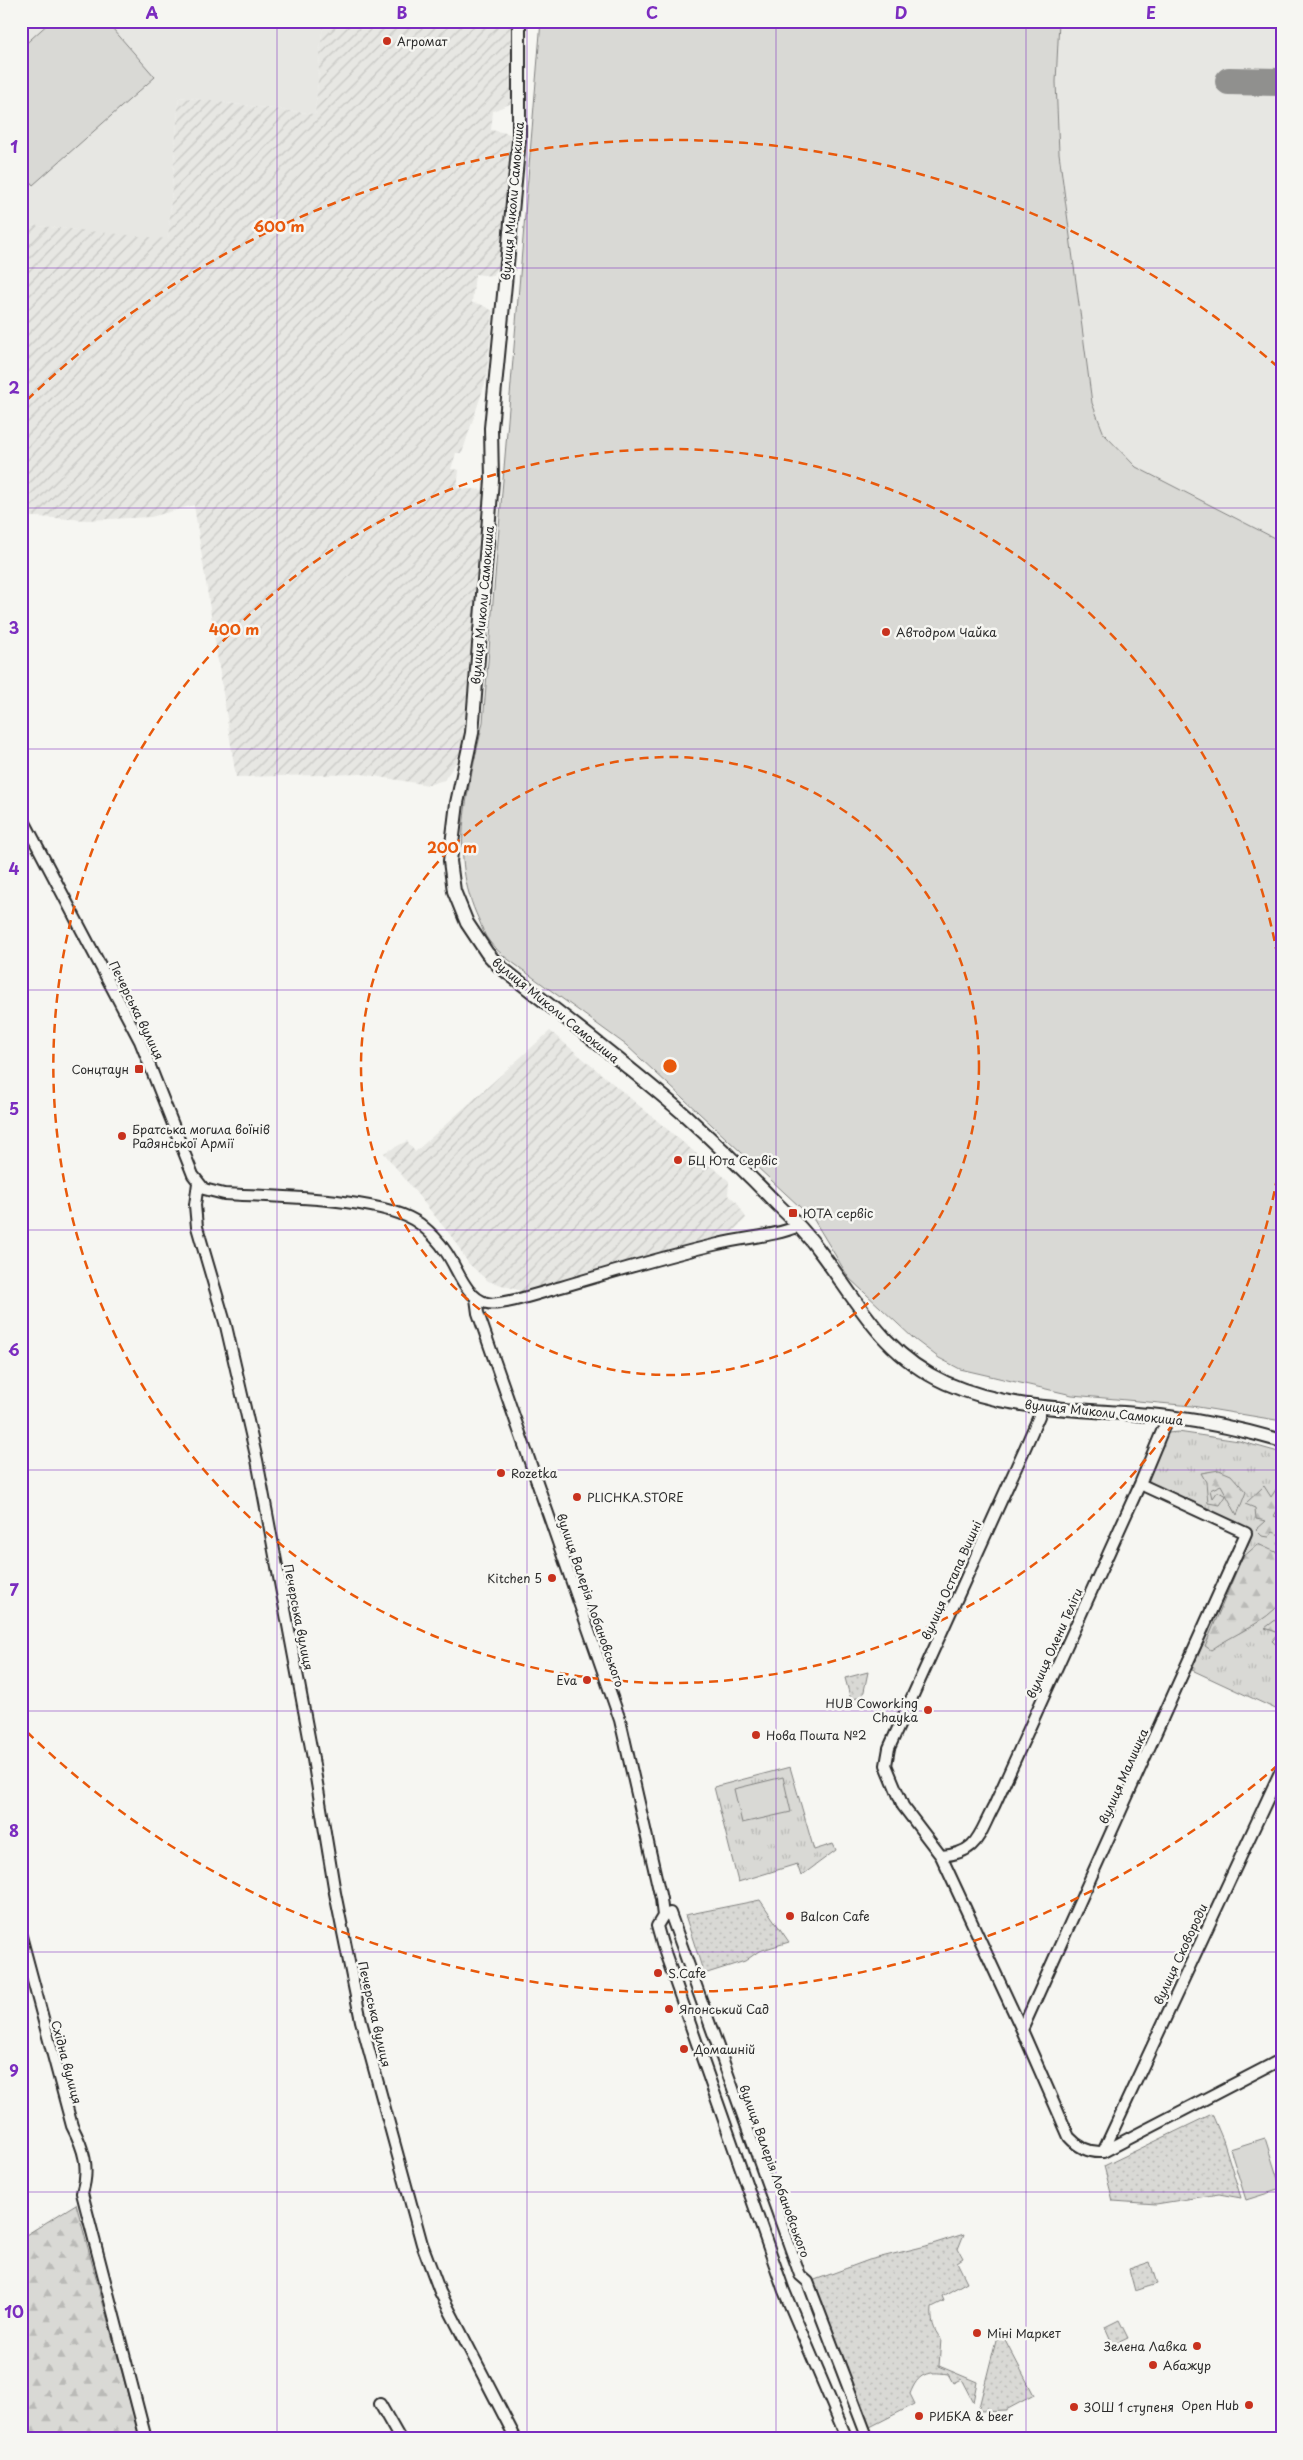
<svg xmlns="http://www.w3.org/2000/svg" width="1303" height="2460" font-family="'Playpen Sans',sans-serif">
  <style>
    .built { fill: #e7e7e3 }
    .industrial { fill: url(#industrial-furrows) }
    .grass { fill: url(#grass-tufts); stroke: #828280 }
    .forest { fill: url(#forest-firs); stroke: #828280 }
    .park { fill: url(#park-dots); stroke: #828280 }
    .pitch { fill: #d9d9d5; stroke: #828280 }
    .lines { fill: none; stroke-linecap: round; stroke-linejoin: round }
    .taxiway { stroke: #90908e; stroke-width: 28 }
    .minor-casing { stroke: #2b2b2b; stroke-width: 14 }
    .tertiary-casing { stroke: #2b2b2b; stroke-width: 16 }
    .minor { stroke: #f6f6f2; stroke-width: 10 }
    .tertiary { stroke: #f6f6f2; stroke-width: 12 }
    .grid { fill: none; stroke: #7b2cbf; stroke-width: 1; stroke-opacity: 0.55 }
    .ring { fill: none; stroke: #e8590c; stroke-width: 2.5; stroke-dasharray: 9 6 }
    .poi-dot { fill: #c8321e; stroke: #f6f6f2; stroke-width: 2 }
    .labels { text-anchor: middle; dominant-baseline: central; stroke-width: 5; stroke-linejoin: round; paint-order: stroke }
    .poi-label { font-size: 12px; fill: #2b2b2b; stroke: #f6f6f2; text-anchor: start }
    .street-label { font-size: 12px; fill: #2b2b2b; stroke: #f6f6f2 }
    .centre { fill: #e8590c; stroke: #f6f6f2; stroke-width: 2.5 }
    .ring-label { font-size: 15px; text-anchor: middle; font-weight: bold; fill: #e8590c; stroke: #f6f6f2; stroke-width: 5; stroke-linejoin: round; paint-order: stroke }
    .neatline { fill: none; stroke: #7b2cbf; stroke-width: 2 }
    .grid-label { font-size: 16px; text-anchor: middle; font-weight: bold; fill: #7b2cbf }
  </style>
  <defs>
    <pattern id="industrial-furrows" width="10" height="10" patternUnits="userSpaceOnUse" patternTransform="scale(1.25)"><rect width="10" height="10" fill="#e7e7e3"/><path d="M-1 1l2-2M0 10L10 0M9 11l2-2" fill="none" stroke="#c6c6c3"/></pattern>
    <pattern id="grass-tufts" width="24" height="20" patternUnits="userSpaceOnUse" patternTransform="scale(1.25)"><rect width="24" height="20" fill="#d9d9d5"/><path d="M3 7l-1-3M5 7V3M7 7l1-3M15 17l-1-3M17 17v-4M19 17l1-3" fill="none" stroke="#babab7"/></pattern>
    <pattern id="forest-firs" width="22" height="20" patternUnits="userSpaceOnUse" patternTransform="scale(1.25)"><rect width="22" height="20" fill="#d9d9d5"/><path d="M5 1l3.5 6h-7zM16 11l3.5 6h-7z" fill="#babab7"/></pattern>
    <pattern id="park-dots" width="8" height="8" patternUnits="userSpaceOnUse" patternTransform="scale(1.25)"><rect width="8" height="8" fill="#d9d9d5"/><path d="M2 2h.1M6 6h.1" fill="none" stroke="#babab7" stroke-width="1.8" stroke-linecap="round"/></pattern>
  </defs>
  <rect width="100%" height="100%" fill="#f6f6f2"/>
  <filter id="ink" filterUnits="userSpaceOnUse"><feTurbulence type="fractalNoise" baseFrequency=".02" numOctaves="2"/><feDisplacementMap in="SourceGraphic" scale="10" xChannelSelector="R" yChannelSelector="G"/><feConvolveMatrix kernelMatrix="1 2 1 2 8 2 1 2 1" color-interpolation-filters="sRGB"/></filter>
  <g filter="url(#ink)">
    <path class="built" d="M21,21H323L315,114L179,97L168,240L21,224Z
      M1059,21H1282V542L1136,467L1104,434L1092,403L1059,153L1056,82Z"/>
    <path class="industrial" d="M323,21H512V103L493,111L491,130L511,134L499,266L493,276L475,274L472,303L480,304L493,311L486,380L462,453H456L451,469L459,470L457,488L485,490L462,747L456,763L444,780L428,785L362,774L236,777L194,505L151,517L88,520L21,516V224L168,239L179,97L315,114Z
      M550,1031L729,1181L728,1195L737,1202L746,1218L732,1232L525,1292L488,1281L468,1263L455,1241L384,1153L407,1141L415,1152Z"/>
    <path class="grass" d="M1178,1432L1239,1441L1282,1453V1712L1192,1670L1251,1531L1149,1484L1146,1476L1161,1441L1168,1433Z
      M790,1767L814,1850L833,1844L836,1850L801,1876L797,1864L738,1882L714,1787Z"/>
    <path class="forest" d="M1219,1470L1231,1475L1246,1492L1237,1515L1221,1485L1210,1490L1212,1498L1217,1491L1226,1496L1220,1505L1208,1503L1206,1482L1201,1473Z
      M1264,1486L1271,1497L1277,1488L1282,1490V1502L1274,1516L1282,1519V1536L1273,1532L1269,1537L1262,1536L1256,1530L1266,1521L1256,1519L1255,1508L1245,1504Z
      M1258,1544L1282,1555V1601C1266,1623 1233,1634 1211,1650L1205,1646L1242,1558Z
      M1282,1615V1663L1276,1659L1280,1648L1272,1641L1279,1633L1265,1628Z
      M76,2204L140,2439H21V2238Z"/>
    <path class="park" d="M868,1672L863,1696L851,1700L845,1678Z
      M760,1900L789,1942L759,1951L745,1961L704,1974L685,1915Z
      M1212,2114L1223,2140L1241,2198L1219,2194L1156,2204L1113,2201L1104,2166Z
      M964,2234L958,2249L963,2258L957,2262L967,2282L942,2296L944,2301L932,2307C931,2321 933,2329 941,2339L939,2366L977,2382L973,2402L961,2379L953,2383L948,2374C927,2371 918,2373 910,2394L915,2404L868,2428L812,2281L869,2260L926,2246Z
      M1150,2262L1157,2284L1135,2291L1129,2269Z
      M1119,2320L1128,2338L1113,2345L1105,2327Z
      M999,2328L1034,2395L1006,2410L978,2411Z"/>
    <path class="pitch" d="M51,21H106L155,77L33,185L21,171V48Z
      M541,21H1059L1056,82L1059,153L1092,403L1104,434L1136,467L1282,542V1421L1192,1406L1072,1395L960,1369L939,1358L914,1339L849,1278L814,1220L626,1045L505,957C500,952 493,947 489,941C484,935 482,927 479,920C447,853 469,790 483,722Z
      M783,1777L791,1812L742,1823L734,1789Z
      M1265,2138L1281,2189L1246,2200L1230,2149Z"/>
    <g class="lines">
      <path class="taxiway" d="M1229,81L1282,82"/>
      <defs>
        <path id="minor" d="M21,815L140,1041L193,1175L204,1189L224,1194C271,1197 386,1197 420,1224C430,1232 439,1241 446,1252C458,1269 465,1297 487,1303C500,1307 546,1291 561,1287C613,1272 665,1256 718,1244C745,1237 773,1237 799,1226
          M198,1183L195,1205L197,1227L226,1326L257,1460L312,1753L335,1893L361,2021L422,2244L440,2292L516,2439
          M476,1298L478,1313L620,1720L661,1899L663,1916L657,1926L662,1944L784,2291L847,2439
          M1039,1406V1416L1025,1448L889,1748L886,1765L903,1806L941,1856L1022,2030L1069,2137C1078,2147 1089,2153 1103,2152L1282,2059
          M941,1856C978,1853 978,1836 994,1806L1140,1484L1168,1417
          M663,1916L670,1913L800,2275L808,2282L868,2439
          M21,1936L72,2126C84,2149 90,2168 82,2193L146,2439
          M1022,2030L1246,1533L1140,1484
          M1103,2152L1282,1768
          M380,2404L400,2439"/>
        <path id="tertiary" d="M519,21V140L491,428L492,480L472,733L457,803L450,861L454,891L467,923L487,953L498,965C561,1015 626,1063 686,1116C717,1144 747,1173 776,1203C792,1218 808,1235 821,1253C860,1305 883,1354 946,1383C1016,1414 1095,1408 1169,1417C1207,1422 1245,1430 1282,1441"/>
      </defs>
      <use href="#minor" class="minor-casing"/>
      <use href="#tertiary" class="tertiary-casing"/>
      <use href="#minor" class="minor"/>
      <use href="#tertiary" class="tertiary"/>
    </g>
  </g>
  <path class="grid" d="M277,21V2439M527,21V2439M776,21V2439M1026,21V2439M21,268H1282M21,508H1282M21,749H1282M21,990H1282M21,1230H1282M21,1470H1282M21,1711H1282M21,1952H1282M21,2192H1282"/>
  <g class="ring">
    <circle cx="670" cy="1066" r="309"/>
    <path d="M1282 1147A617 617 0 1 1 1282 985"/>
    <path d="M1278 1765A926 926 0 0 1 27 1732M27 400A926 926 0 0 1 1278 367"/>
  </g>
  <g class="poi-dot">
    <circle cx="387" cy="41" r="5"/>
    <circle cx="886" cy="632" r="5"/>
    <rect x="134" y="1064" width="10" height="10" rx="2.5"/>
    <circle cx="122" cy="1136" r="5"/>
    <circle cx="678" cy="1160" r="5"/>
    <rect x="788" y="1208" width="10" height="10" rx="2.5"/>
    <circle cx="501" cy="1473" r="5"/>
    <circle cx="577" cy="1497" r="5"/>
    <circle cx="552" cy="1578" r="5"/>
    <circle cx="587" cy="1680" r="5"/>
    <circle cx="928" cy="1710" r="5"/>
    <circle cx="756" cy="1735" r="5"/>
    <circle cx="790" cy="1916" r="5"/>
    <circle cx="658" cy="1973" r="5"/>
    <circle cx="669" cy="2009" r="5"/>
    <circle cx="684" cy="2049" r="5"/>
    <circle cx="977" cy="2333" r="5"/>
    <circle cx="1197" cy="2346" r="5"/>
    <circle cx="1153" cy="2365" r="5"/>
    <circle cx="1249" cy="2405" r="5"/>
    <circle cx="1074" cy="2407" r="5"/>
    <circle cx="919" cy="2416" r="5"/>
  </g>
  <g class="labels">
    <g class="poi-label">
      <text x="397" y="41">Агромат</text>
      <text x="896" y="632">Автодром Чайка</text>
      <text x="129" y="1069" text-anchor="end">Сонцтаун</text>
      <text x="132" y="1129">Братська могила воїнів<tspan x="132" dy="14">Радянської Армії</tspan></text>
      <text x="688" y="1160">БЦ Юта Сервіс</text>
      <text x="803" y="1213">ЮТА сервіс</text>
      <text x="511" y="1473">Rozetka</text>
      <text x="587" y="1497">PLICHKA.STORE</text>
      <text x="542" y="1578" text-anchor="end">Kitchen 5</text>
      <text x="577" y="1680" text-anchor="end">Eva</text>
      <text x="918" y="1703" text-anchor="end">HUB Coworking<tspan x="918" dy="14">Chayka</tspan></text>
      <text x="766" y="1735">Нова Пошта №2</text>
      <text x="800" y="1916">Balcon Cafe</text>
      <text x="668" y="1973">S.Cafe</text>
      <text x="679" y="2009">Японський Сад</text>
      <text x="694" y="2049">Домашній</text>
      <text x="987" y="2333">Міні Маркет</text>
      <text x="1187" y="2346" text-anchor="end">Зелена Лавка</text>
      <text x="1163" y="2365">Абажур</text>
      <text x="1239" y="2405" text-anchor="end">Open Hub</text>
      <text x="1084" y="2407">ЗОШ 1 ступеня</text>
      <text x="929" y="2416">РИБКА &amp; beer</text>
    </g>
    <g class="street-label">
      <text transform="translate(512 201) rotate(-85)">вулиця Миколи Самокиша</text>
      <text transform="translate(482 605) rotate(-85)">вулиця Миколи Самокиша</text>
      <text transform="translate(137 1010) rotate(64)">Печерська вулиця</text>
      <text transform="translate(556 1010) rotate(39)">вулиця Миколи Самокиша</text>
      <text transform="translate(1104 1412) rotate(6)">вулиця Миколи Самокиша</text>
      <text transform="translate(951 1580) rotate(-66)">вулиця Остапа Вишні</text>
      <text transform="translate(591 1600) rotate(71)">вулиця Валерія Лобановського</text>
      <text transform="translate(299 1617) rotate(79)">Печерська вулиця</text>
      <text transform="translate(1054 1643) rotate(-66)">вулиця Олени Теліги</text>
      <text transform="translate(1123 1776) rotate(-66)">вулиця Малишка</text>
      <text transform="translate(1180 1954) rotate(-65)">вулиця Сковороди</text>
      <text transform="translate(375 2014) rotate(77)">Печерська вулиця</text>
      <text transform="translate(67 2062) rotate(75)">Східна вулиця</text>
      <text transform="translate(775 2171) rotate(70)">вулиця Валерія Лобановського</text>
    </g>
  </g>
  <circle cx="670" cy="1066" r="8" class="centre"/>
  <g class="ring-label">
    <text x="279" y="232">600 m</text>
    <text x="234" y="635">400 m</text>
    <text x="452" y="853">200 m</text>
  </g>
  <rect width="1303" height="2460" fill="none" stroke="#f6f6f2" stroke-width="55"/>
  <rect x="28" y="28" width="1248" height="2404" class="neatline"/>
  <g class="grid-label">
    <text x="152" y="19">A</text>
    <text x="402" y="19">B</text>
    <text x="652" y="19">C</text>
    <text x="901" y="19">D</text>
    <text x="1151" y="19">E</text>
    <text x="14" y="153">1</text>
    <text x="14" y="394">2</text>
    <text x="14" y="634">3</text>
    <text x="14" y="875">4</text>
    <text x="14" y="1115">5</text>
    <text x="14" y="1356">6</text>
    <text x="14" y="1596">7</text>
    <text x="14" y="1837">8</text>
    <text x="14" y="2077">9</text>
    <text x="14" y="2318">10</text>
  </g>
</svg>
